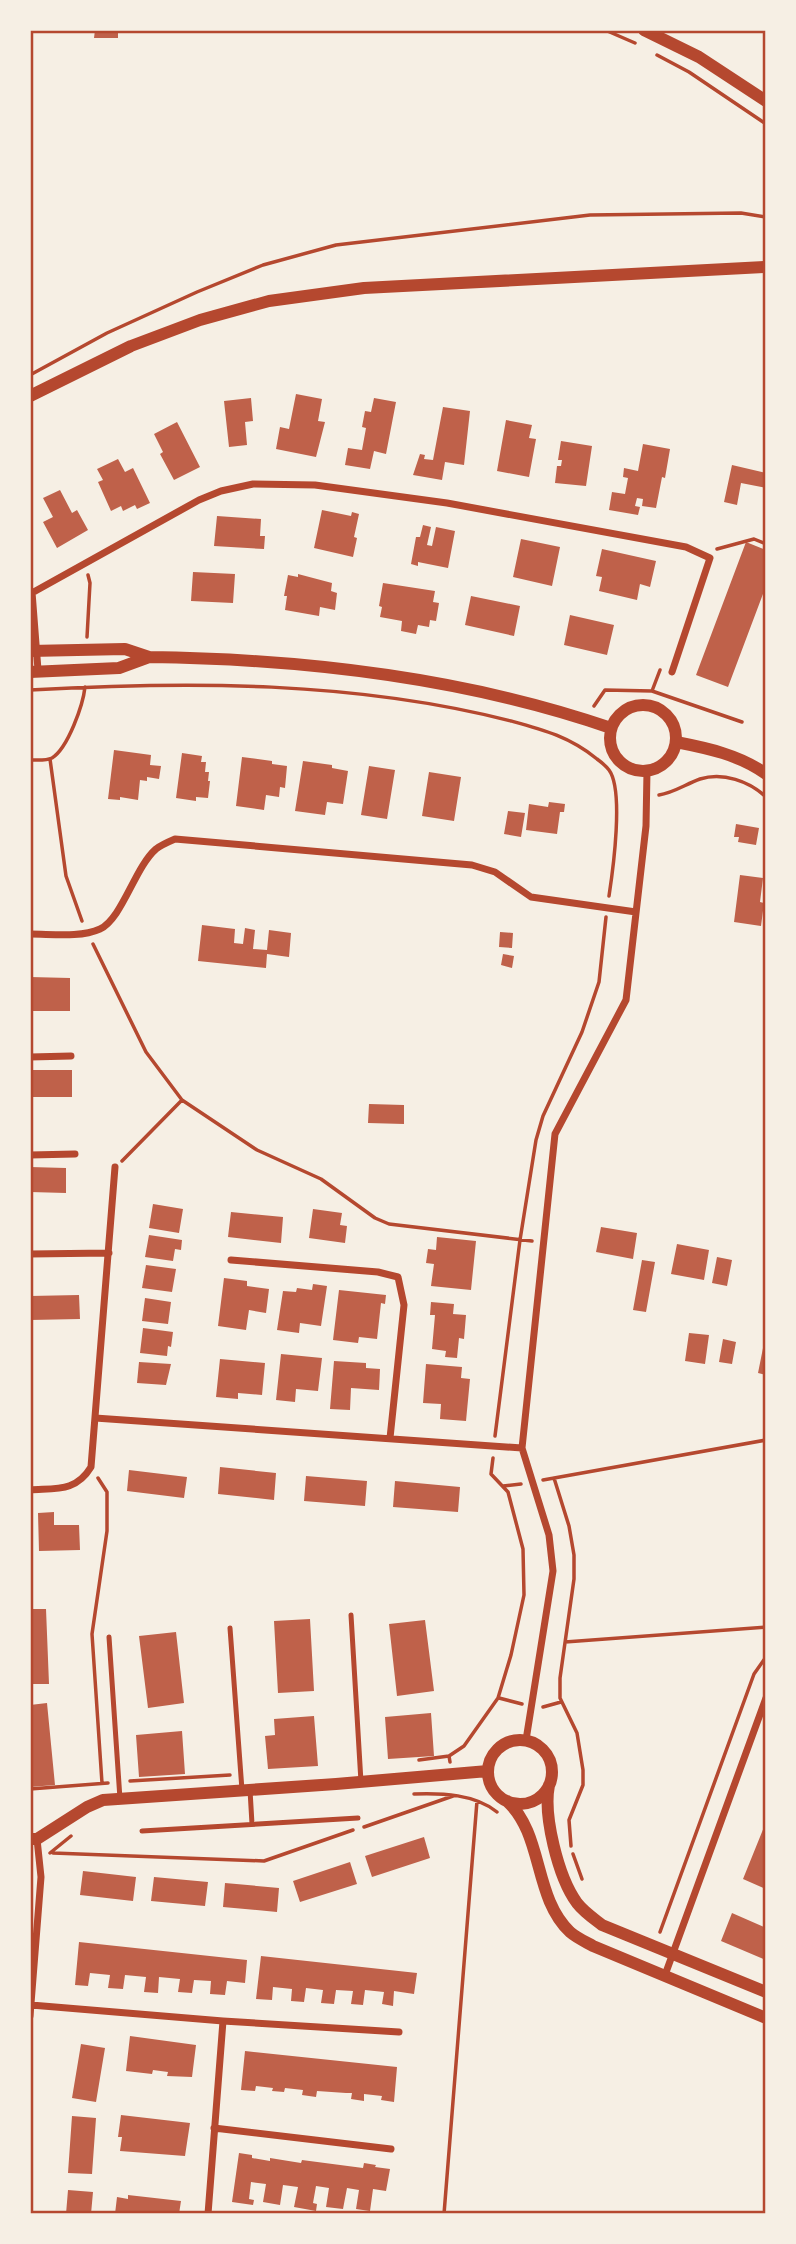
<svg xmlns="http://www.w3.org/2000/svg" width="796" height="2244" font-family="Cabin,sans-serif">
  <style>
    .building { fill: #bf614a }
    .lines { fill: none; stroke-linecap: round; stroke-linejoin: round }
    .path { stroke: #b5482f; stroke-width: 3.5 }
    .service { stroke: #b5482f; stroke-width: 5 }
    .minor { stroke: #b5482f; stroke-width: 7 }
    .tertiary { stroke: #b5482f; stroke-width: 12 }
    .neatline { fill: none; stroke: #b5482f; stroke-width: 2.5 }
  </style>
  <rect width="100%" height="100%" fill="#f6efe4"/>
  <path class="building" d="M95,30H118V38H94Z
    M296,394L322,399L318,421L325,422L316,457L276,449L280,427L289,429Z
    M251,398L253,421L245,422L247,445L229,447L224,401Z
    M374,398L396,402L386,454L374,451L370,469L345,465L348,448L362,450L366,428L362,427L365,411L371,412Z
    M443,407L470,411L464,465L445,462L442,480L413,475L420,454L425,455L424,459L433,460Z
    M506,420L532,425L529,438L536,439L529,477L497,471Z
    M177,422L200,467L174,480L160,454L163,452L154,434Z
    M561,441L592,446L586,486L555,483L557,466H561L562,460H558Z
    M643,444L670,449L665,478L662,477L656,508L642,506L643,499L637,498L635,506L640,507L638,515L609,510L612,492L625,494L628,478L623,477L624,468L638,471Z
    M118,459L125,472L133,468L150,503L137,509L135,505L123,511L121,506L111,511L98,482L103,480L97,469Z
    M732,465L766,473V488L741,483L737,505L724,502Z
    M60,490L72,513L77,510L88,530L57,548L43,522L53,517L43,498Z
    M322,510L351,516L352,512L359,514L354,537L357,538L353,557L314,548Z
    M217,516L261,519L260,536H265L264,549L214,546Z
    M423,525L431,527L427,545L432,546L436,527L455,531L448,568L418,562V566L411,564L416,537H420Z
    M521,539L560,547L552,586L513,577Z
    M746,542L766,550V586L728,687L696,675Z
    M602,549L656,561L650,587L640,584L637,600L599,591L602,577L596,576Z
    M193,572L235,574L233,603L191,601Z
    M298,574L332,583L331,591L337,593L335,610L320,607L319,616L285,610L287,596H284L288,575L298,577Z
    M383,583L435,591L433,602L439,603L436,621L430,620L429,627L418,625L416,634L401,631L402,621L380,617L382,607L379,606Z
    M471,596L520,606L514,636L465,625Z
    M570,615L614,625L607,655L564,645Z
    M114,750L151,755L150,765L161,766L159,779L147,777V781L140,780L138,800L120,797V800L108,799Z
    M182,753L202,756L201,762H206L205,772H209L208,781H210L208,798L196,797V801L176,798Z
    M242,757L272,761V764L287,766L285,788L280,787L279,797L266,795L264,810L236,806Z
    M303,761L332,765V768L348,771L343,804L327,802L325,815L295,811Z
    M369,766L395,770L387,819L361,815Z
    M429,772L461,777L454,821L422,816Z
    M549,802L565,804L564,812H560L557,834L526,830L529,804L548,807Z
    M508,811L525,813L521,837L504,834Z
    M736,824L759,828L756,845L738,842L739,837H734Z
    M740,875L763,878L760,902L764,903L761,926L734,922Z
    M202,925L235,929L234,943L243,944L245,928L255,930L253,949L267,950L269,930L291,933L289,957L267,954L266,968L198,961Z
    M500,932L513,933L512,948L499,947Z
    M503,954L514,956L512,968L501,965Z
    M30,977L70,978V1011H30Z
    M30,1070H72V1097H30Z
    M369,1104L404,1105V1124L368,1123Z
    M30,1167L66,1168V1193L30,1192Z
    M153,1204L183,1209L179,1233L149,1228Z
    M313,1209L342,1213L340,1225L347,1226L345,1243L309,1238Z
    M231,1212L283,1217L281,1243L228,1237Z
    M601,1227L637,1233L633,1259L596,1252Z
    M149,1235L182,1240L181,1250L175,1249L173,1261L145,1257Z
    M437,1237L476,1241L471,1290L431,1286L434,1264L426,1263L428,1249L436,1250Z
    M677,1244L709,1250L704,1280L671,1274Z
    M717,1257L732,1260L727,1286L712,1283Z
    M642,1260L655,1262L646,1312L633,1310Z
    M146,1265L176,1269L172,1292L142,1288Z
    M224,1278L247,1281V1286L269,1289L266,1313L249,1310L246,1330L218,1326Z
    M313,1284L327,1286L321,1326L300,1323L299,1333L277,1330L283,1291L296,1292L297,1288L312,1290Z
    M339,1290L386,1295L385,1304L381,1303L377,1339L359,1337L358,1343L333,1340Z
    M79,1295L80,1319L30,1320V1296Z
    M145,1298L171,1302L168,1324L142,1321Z
    M431,1302L454,1304L453,1314L466,1315L464,1339L459,1338L457,1358L445,1357L446,1351L432,1349L435,1315H430Z
    M143,1328L173,1332L171,1347L168,1346L167,1356L140,1353Z
    M689,1333L709,1335L705,1364L685,1361Z
    M765,1338H766V1375L758,1373Z
    M723,1339L736,1342L732,1364L719,1362Z
    M281,1354L322,1358L318,1391L296,1389L295,1402L276,1400Z
    M220,1359L265,1363L262,1395L238,1393V1399L216,1397Z
    M334,1361L366,1363V1368L380,1369L379,1390L351,1388L350,1410L330,1409Z
    M139,1362L171,1364L166,1385L137,1383Z
    M426,1364L462,1367L461,1378L470,1379L466,1421L440,1419L441,1404L423,1403Z
    M220,1467L276,1473L274,1500L218,1494Z
    M129,1470L187,1477L184,1498L127,1491Z
    M306,1476L367,1481L365,1506L304,1501Z
    M395,1481L460,1487L458,1512L393,1507Z
    M54,1512V1525H79L80,1550L39,1551L38,1513Z
    M30,1609H46L49,1684H30Z
    M310,1619L314,1691L278,1693L274,1621Z
    M425,1620L434,1691L397,1696L389,1624Z
    M176,1632L184,1703L148,1708L139,1636Z
    M47,1703L55,1785L30,1787V1705Z
    M431,1713L434,1756L388,1759L385,1717Z
    M314,1716L318,1766L268,1769L265,1736L275,1735L274,1719Z
    M182,1731L185,1774L139,1777L136,1735Z
    M766,1822V1889L743,1879Z
    M424,1837L430,1858L372,1877L365,1856Z
    M350,1862L357,1884L300,1902L293,1881Z
    M83,1871L136,1877L133,1901L80,1895Z
    M154,1877L208,1882L205,1906L151,1901Z
    M225,1883L279,1888L277,1912L223,1907Z
    M732,1913L766,1928V1960L721,1941Z
    M79,1942L247,1960L245,1983L227,1981L225,1995L210,1994L211,1981L194,1980L192,1993L178,1992L180,1979L159,1977L158,1993L144,1992L146,1977L125,1975L123,1989L108,1988L110,1975L90,1973L88,1986L75,1985Z
    M261,1956L417,1973L414,1994L394,1991L393,2006L382,2004L384,1992L365,1990L363,2005L351,2004L353,1991L336,1990L334,2004L321,2003L323,1990L306,1988L304,2002L291,2001L292,1989L273,1987L272,2000L256,1999Z
    M130,2036L196,2045L192,2077L167,2076L168,2072L153,2070L152,2074L126,2071Z
    M81,2044L105,2048L96,2102L72,2098Z
    M245,2051L397,2067L394,2102L381,2100L382,2096L364,2094V2101L351,2099L352,2093H346L317,2091L316,2097L302,2095L303,2090L285,2088L284,2092L272,2091L273,2088L256,2086L255,2091L241,2090Z
    M121,2115L190,2123L185,2156L120,2151L122,2137H118Z
    M72,2116L96,2118L92,2174L68,2173Z
    M239,2153L252,2155V2158L270,2161V2158L301,2163L302,2160L363,2168L364,2163L376,2165L375,2167L390,2169L386,2191L373,2189L370,2211L356,2209L359,2190L347,2188L343,2209L326,2207L329,2188L316,2186L313,2203L317,2204L316,2211L294,2207L298,2187L283,2185L280,2205L263,2202L266,2184L251,2182L249,2199L254,2200L253,2205L232,2202Z
    M68,2190L93,2192L91,2214H66Z
    M128,2195L181,2201L179,2214H115L117,2197L128,2199Z"/>
  <g class="lines">
    <path class="path" d="M605,30L635,43
      M657,55L689,72L766,124
      M30,375L107,333L197,292L263,265L336,245L590,215L741,213L766,217
      M717,549L754,539L766,544
      M87,637L90,583L88,575
      M30,690C189,681 355,681 511,721C544,730 570,737 597,759C601,762 606,766 609,770C624,790 613,870 609,896
      M652,691L660,670
      M594,706L605,690L652,691L742,722
      M50,759L66,876L82,921
      M30,760C37,760 46,761 52,758C68,748 83,705 85,687
      M659,795C673,793 686,784 700,779C723,772 749,781 766,797
      M93,944L146,1052L182,1100L257,1150L321,1179L375,1218L389,1224L532,1241
      M122,1161L182,1100
      M495,1436L520,1240L536,1140L543,1116L582,1032L599,982L606,917
      M98,1478L107,1492V1531L92,1634L102,1783
      M554,1478L569,1526L574,1555V1579L560,1678V1698L577,1733L583,1770V1785L569,1820L571,1846
      M543,1480L766,1440
      M503,1486L521,1484
      M565,1642L766,1627
      M499,1698L522,1704
      M543,1707L561,1702
      M419,1760L449,1756
      M450,1762L449,1756L464,1746L498,1698L511,1655L524,1595L523,1549L508,1492L491,1474L493,1458
      M130,1781L230,1775
      M30,1789L108,1783
      M414,1794C442,1793 475,1794 497,1812
      M364,1827L453,1796
      M50,1853L71,1836
      M53,1853L264,1861L353,1830
      M573,1854L582,1879
      M660,1932L754,1674L766,1657
      M444,2214L477,1801"/>
    <path class="service" d="M351,1615L361,1782
      M230,1628L242,1790
      M109,1637L120,1799
      M250,1790L252,1824
      M142,1831L358,1818"/>
    <path class="minor" d="M32,592L38,670
      M30,594L199,500L221,491L253,484L315,485L447,503L686,547L710,558L672,672
      M30,934C52,934 80,938 100,929C122,919 135,867 156,849C161,845 168,842 175,839L472,865L495,872L531,897L636,912
      M30,1057L71,1056
      M30,1155L75,1154
      M30,1254L109,1253
      M231,1260L378,1272L398,1277L404,1305L390,1438
      M95,1418L522,1448
      M30,1490C56,1488 76,1492 91,1467L115,1167
      M526,1740L553,1571L549,1535L522,1448L555,1134L626,1000L646,826L647,771
      M665,1975L766,1698
      M31,2005L223,2021L399,2032
      M30,2016L41,1877L37,1839
      M214,2128L391,2149
      M208,2214L223,2021"/>
    <path class="tertiary" d="M644,30L699,57L766,101
      M30,396L131,346L200,320L269,301L364,288L766,267
      M30,651L125,649L149,657C304,659 463,677 611,728
      M30,672L119,668L149,657
      M610 738a33 33 0 1 1 66 0a33 33 0 1 1-66 0Z
      M676,742C707,748 740,755 766,774
      M488 1772a32 32 0 1 1 64 0a32 32 0 1 1-64 0Z
      M549,1785C543,1815 558,1877 577,1903C584,1912 593,1918 602,1925L766,1992
      M507,1801C544,1835 533,1897 570,1932C577,1938 586,1942 593,1946L766,2018
      M30,1839H37L87,1807L103,1800L336,1784L488,1771"/>
  </g>
  <rect width="796" height="2244" fill="none" stroke="#f6efe4" stroke-width="63"/>
  <rect x="32" y="32" width="732" height="2180" class="neatline"/>
</svg>
